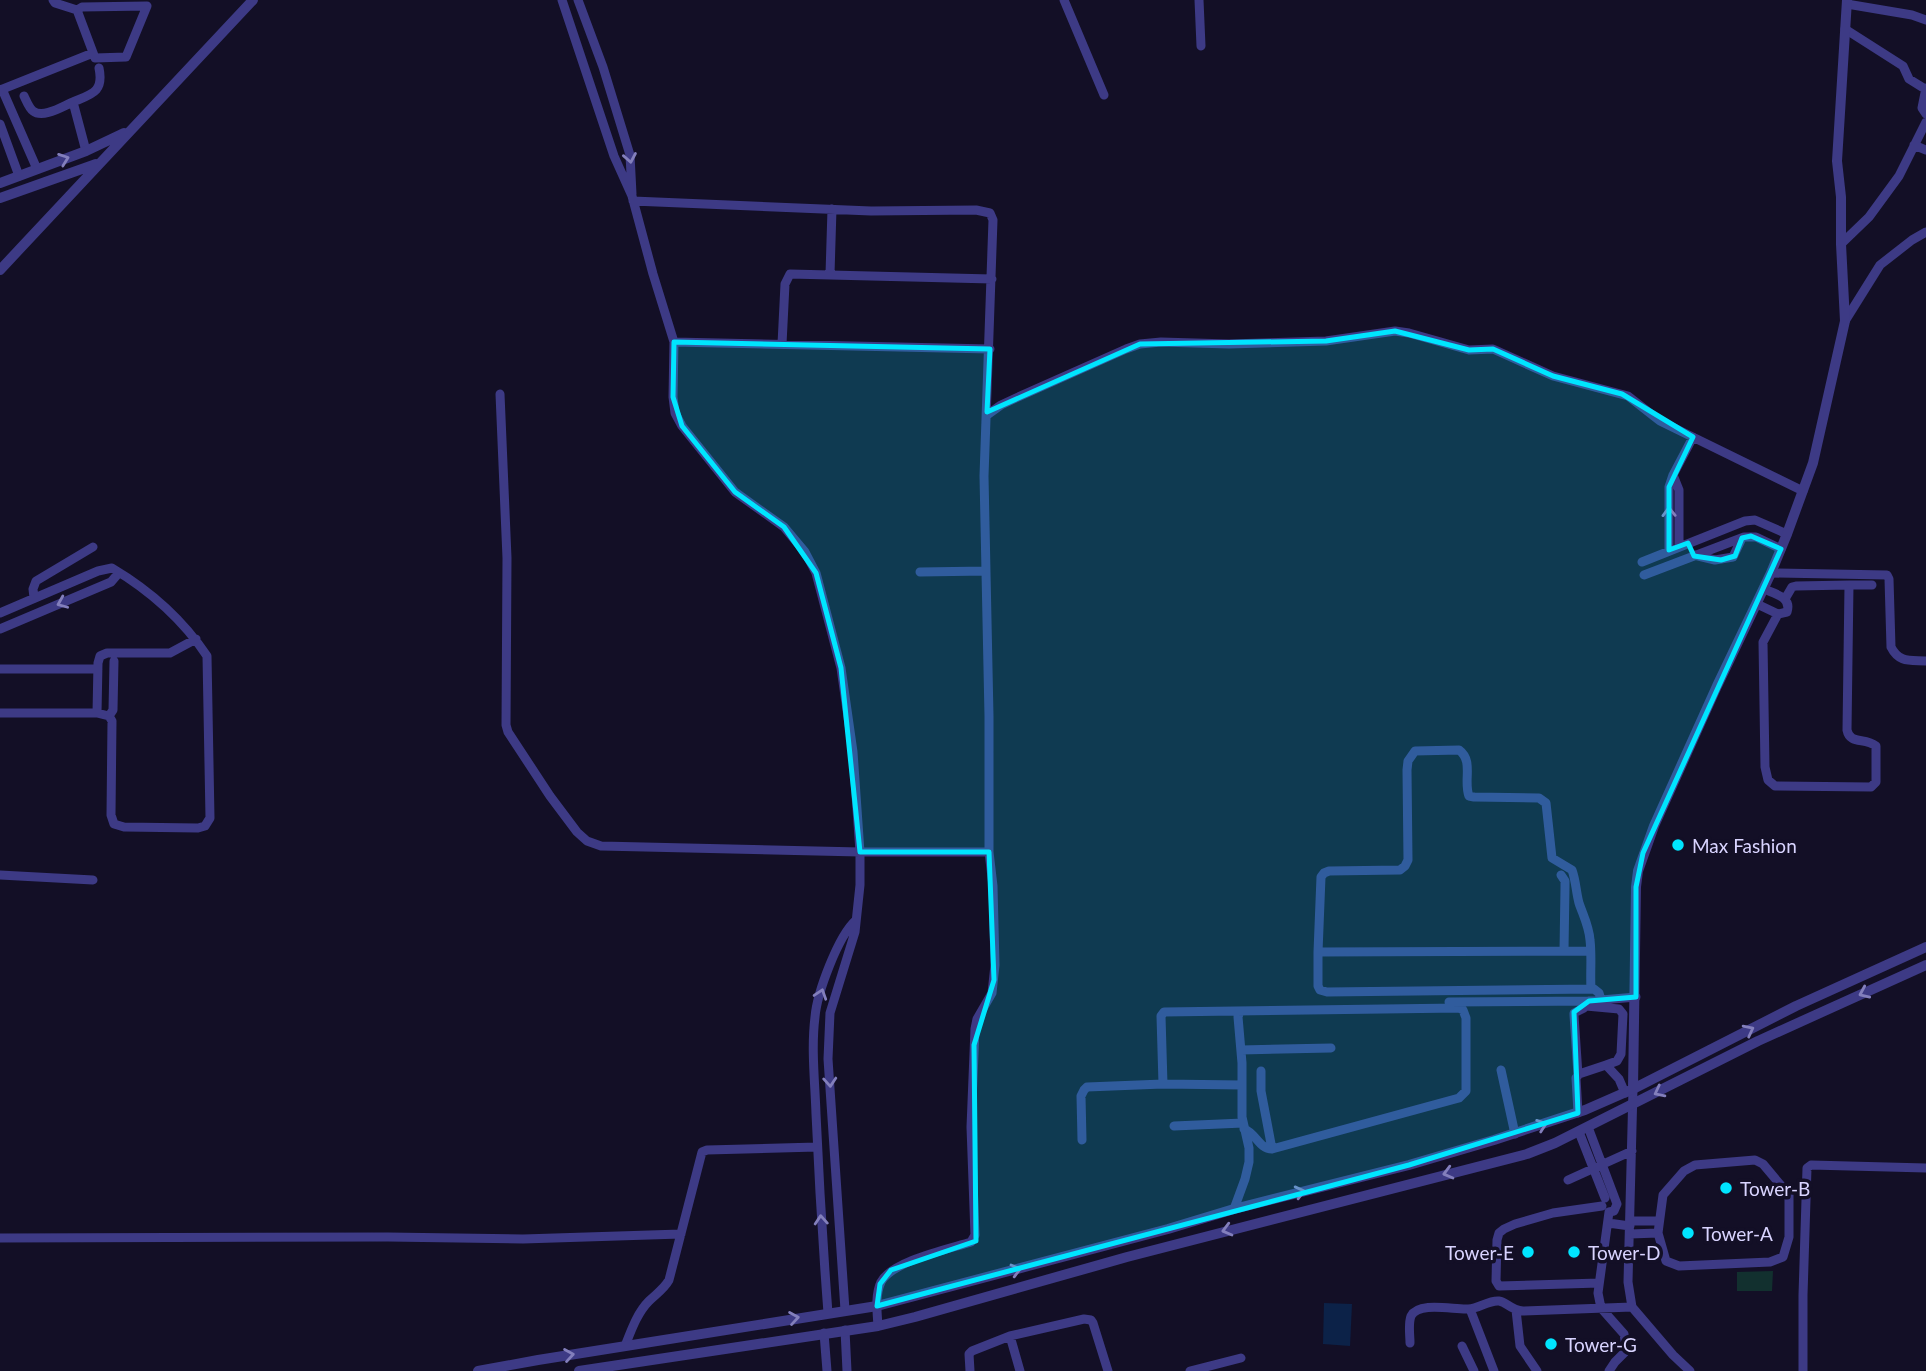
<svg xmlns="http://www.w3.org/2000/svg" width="1926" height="1371" font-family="Lato,sans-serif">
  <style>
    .green { fill: #12302f }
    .water { fill: #0c2248 }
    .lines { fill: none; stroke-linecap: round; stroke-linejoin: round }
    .minor { stroke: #3d3a85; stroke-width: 9 }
    .tertiary { stroke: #3d3a85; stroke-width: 10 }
    .oneway { stroke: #837fbc }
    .marked { fill: #00e5ff; fill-opacity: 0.2; stroke: #00e5ff; stroke-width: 5; stroke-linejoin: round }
    .poi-dot { fill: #00e5ff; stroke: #130f26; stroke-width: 2.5 }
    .labels { text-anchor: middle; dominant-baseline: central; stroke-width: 7; stroke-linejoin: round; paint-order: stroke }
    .poi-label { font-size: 19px; fill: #d9d4ff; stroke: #130f26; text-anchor: start }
  </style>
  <rect width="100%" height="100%" fill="#130f26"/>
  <path class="green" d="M1773,1271L1772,1291H1737V1272Z"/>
  <path class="water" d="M1324,1303L1352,1304L1350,1346L1323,1344Z"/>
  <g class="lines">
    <path class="minor" d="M53,0L55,3L77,10L95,58L126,57L147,6L82,7L77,10
      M562,0L614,156L632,196L653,274L674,342L673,397L675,413L682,426L735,492L784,527L805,552L816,573L841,668L853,752L860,852V885L855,932L830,1013L828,1059L845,1310
      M578,0L603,67L630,155L632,194
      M1064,0L1104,95
      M1199,0L1201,46
      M1847,4L1912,15L1926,20
      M1845,29L1903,66L1909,79L1925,89
      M1926,88L1922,108L1926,114
      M2,89L37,169
      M0,90L93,53
      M24,96C26,100 29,108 33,111C43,119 63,106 73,102
      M0,124L19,176
      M1914,145L1926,150
      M86,151L73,102C92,94 104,92 99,68
      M633,201L871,211L976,210L990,213L993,220L984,476L989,716V852L993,886L995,965L992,993L977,1019L975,1029L971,1127L975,1235L971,1242C949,1249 892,1261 881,1282C875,1295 877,1311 878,1326
      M1841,244L1869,217L1899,176L1926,122
      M830,274L832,209
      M1845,321L1880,265L1912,240L1926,232
      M674,342L990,349
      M782,344L785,284L790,274L992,279
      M500,394L507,558L506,725L508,732L550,796L577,832L587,841L601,846L860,852H989
      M987,415L1001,405L1016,398L1126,349L1140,344L1161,342L1229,344L1326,341L1395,331L1409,333L1469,350L1493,349L1553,376L1628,396L1660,421L1803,491
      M1673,475L1679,490V546
      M1669,550V487L1673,475L1693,437
      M1694,555L1715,560L1733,557L1742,538
      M1642,562L1745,521L1755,520L1787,534
      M920,572L986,571
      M1771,573L1887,575L1889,579L1891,647C1899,663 1910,660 1926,661
      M1644,575L1744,537H1756L1781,549
      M1849,585H1872
      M1764,589C1775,594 1792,597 1787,612L1778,614L1763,642L1765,767L1768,780L1775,786L1871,787L1876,782V746C1865,737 1850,745 1847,730L1849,585L1796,586L1792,587L1785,599
      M34,598L33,589L36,581L93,547
      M1757,604L1778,614
      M0,613L98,571L112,568C149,590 183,620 207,656L210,818L205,826L198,828L124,827L114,824L111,815L112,721L109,716L97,713
      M0,629L111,582L117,575L116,571
      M0,669H98
      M0,713H97L98,663L100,656L107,653H170L196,639
      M109,716L113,710L114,661
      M0,875L93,880
      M1561,875L1565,881V887L1564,951
      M1590,951L1318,952L1321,877L1324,873L1329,871L1400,870L1405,866L1408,860L1407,770L1408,761L1415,751L1459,750C1474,761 1463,781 1469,796L1474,797L1539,798L1546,803L1552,858L1572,870C1576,881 1576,892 1579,903C1583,915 1589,926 1590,940C1592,956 1590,973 1591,989
      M1318,952V986L1320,990L1327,992L1594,989L1599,993L1601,1000
      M1449,1002L1590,1001L1636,997
      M1586,1006L1619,1009L1623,1014L1621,1054L1617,1061L1606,1065
      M1241,1050L1331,1048
      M1501,1070L1515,1134
      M1261,1071V1091L1272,1149
      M1578,1075L1574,1015V1013L1584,1008L1589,1001
      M1163,1084L1161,1016L1164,1012L1459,1008L1463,1010L1466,1018V1091L1459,1098L1272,1149C1259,1149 1256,1133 1244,1129
      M1633,1089L1628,1282L1632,1307L1673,1355L1690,1371
      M1578,1113L1576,1078L1579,1074L1606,1065L1619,1079L1625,1093
      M1174,1126L1243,1123
      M1588,1127L1617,1204L1614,1211L1609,1212L1598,1293L1601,1308L1624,1334L1626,1346L1625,1352L1615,1362L1609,1371
      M1579,1132L1605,1198
      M1082,1140L1081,1096L1084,1090L1087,1087L1163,1084L1242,1085
      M1568,1180L1632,1151
      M1234,1209L1245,1179L1249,1162V1148L1242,1117V1063L1238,1017L1240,1011
      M1630,1221H1658
      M1608,1223L1630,1226
      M1630,1234L1658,1233L1666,1261L1679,1266L1770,1262L1783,1257L1789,1237V1195L1763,1164L1755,1160L1695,1165L1684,1171L1663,1195L1658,1233
      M0,1238L388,1237L523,1239L681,1234
      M1599,1283L1499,1286L1496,1281L1497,1240L1499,1233L1504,1229L1515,1224L1553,1213L1602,1206
      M1470,1309L1494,1371
      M1516,1310L1520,1346L1537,1371
      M828,1313C823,1247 819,1181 816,1114C815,1082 811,1049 815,1017C817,993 838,936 856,920
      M845,1330L847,1371
      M824,1333L827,1371
      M1010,1336L1020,1371
      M1410,1343C1410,1335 1408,1324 1411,1316C1419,1301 1454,1310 1468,1309C1479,1309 1488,1300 1499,1301C1507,1302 1510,1310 1523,1311L1632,1307
      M625,1346C631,1331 637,1313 649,1301C656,1294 664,1289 669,1280L702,1152L707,1150L817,1147
      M1462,1346L1474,1371
      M970,1371L969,1354L972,1351L1010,1336L1084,1319L1091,1320L1093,1323L1108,1371
      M1190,1371L1241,1358
      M1803,1371V1295L1807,1168L1811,1165L1926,1168"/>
    <path class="tertiary" d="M0,183L86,151L124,133
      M0,198L96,164
      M0,270L253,0
      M1633,1089L1636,887L1638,871L1654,826L1717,686L1771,573L1787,534L1813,463L1845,321L1841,244V197L1837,161L1847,0
      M478,1371L538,1360L877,1306L1168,1229L1234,1209L1409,1165L1494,1140L1585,1110L1633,1089L1796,1006L1926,947
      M579,1371L878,1326L915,1317L1127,1257L1527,1154L1555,1143L1758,1041L1926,965"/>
  </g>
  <defs><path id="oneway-chevron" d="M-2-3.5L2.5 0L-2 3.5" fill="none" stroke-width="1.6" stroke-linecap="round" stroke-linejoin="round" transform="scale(1.75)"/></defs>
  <g class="oneway">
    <use href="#oneway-chevron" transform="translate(630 158) rotate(80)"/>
    <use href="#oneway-chevron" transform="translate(64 159) rotate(-20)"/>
    <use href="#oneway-chevron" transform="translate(1669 512) rotate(-91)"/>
    <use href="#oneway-chevron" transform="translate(62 603) rotate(157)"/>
    <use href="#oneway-chevron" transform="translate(1864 993) rotate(156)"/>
    <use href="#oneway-chevron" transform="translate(821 994) rotate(-72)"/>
    <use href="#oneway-chevron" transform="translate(1749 1030) rotate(-27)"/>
    <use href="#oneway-chevron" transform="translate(830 1082) rotate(86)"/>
    <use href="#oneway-chevron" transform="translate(1659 1092) rotate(153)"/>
    <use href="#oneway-chevron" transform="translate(1542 1125) rotate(-19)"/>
    <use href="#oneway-chevron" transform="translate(1448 1173) rotate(165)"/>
    <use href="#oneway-chevron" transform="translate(1300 1192) rotate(-14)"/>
    <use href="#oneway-chevron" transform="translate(821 1220) rotate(-94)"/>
    <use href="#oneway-chevron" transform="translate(1227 1230) rotate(165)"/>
    <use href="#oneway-chevron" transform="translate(1016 1270) rotate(-15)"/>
    <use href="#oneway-chevron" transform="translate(794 1318) rotate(-9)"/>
    <use href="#oneway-chevron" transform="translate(569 1355) rotate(-9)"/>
  </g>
  <path class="marked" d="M1395,331L1469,350L1493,349L1553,376L1622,394L1693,437L1669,487V550L1688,543L1694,556L1721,560L1735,556L1742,538L1751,536L1781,549L1643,853L1636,887V997L1589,1001L1574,1012L1578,1113L1409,1165L877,1306L880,1284L891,1270L976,1241L974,1045L994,980L989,852H860L841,668L816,573L784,527L735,492L682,426L673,397L674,342L990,349L987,412L1140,344L1326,341Z"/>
  <g class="poi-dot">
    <circle cx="1678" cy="845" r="7"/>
    <circle cx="1726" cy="1188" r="7"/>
    <circle cx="1688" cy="1233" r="7"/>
    <circle cx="1528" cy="1252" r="7"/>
    <circle cx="1574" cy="1252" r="7"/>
    <circle cx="1551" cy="1344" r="7"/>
  </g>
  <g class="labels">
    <g class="poi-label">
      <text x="1692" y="845">Max Fashion</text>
      <text x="1740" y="1188">Tower-B</text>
      <text x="1702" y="1233">Tower-A</text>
      <text x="1514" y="1252" text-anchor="end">Tower-E</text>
      <text x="1588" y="1252">Tower-D</text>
      <text x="1565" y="1344">Tower-G</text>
    </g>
  </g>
</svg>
